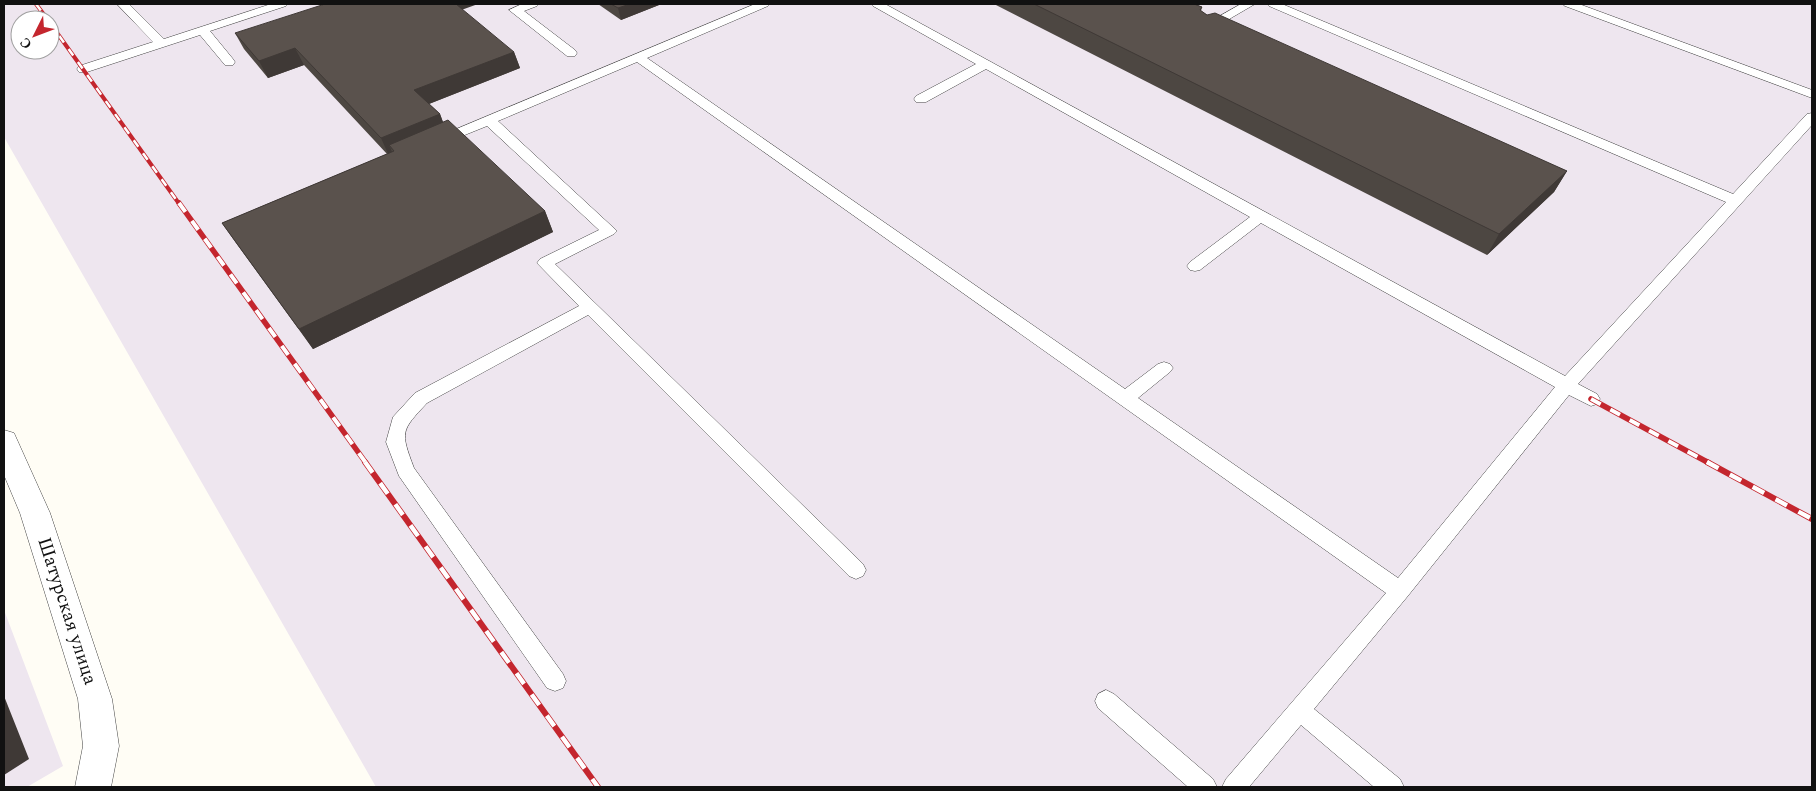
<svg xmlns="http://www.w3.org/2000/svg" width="1816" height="791" font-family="Spectral,serif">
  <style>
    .industrial { fill: #eee6ef; fill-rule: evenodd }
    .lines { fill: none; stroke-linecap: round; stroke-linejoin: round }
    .service-casing { stroke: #444; stroke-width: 1 }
    .minor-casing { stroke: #444; stroke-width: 1 }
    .service { fill: #fff; fill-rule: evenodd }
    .minor { fill: #fff; fill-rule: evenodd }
    .rail-far2-casing { stroke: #c4262e; stroke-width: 4 }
    .rail-far1-casing { stroke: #c4262e; stroke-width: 5.5 }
    .rail-casing { stroke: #c4262e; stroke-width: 6 }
    .rail-far2 { stroke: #fff; stroke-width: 2.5; stroke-dasharray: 8; stroke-linecap: butt }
    .rail-far1 { stroke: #fff; stroke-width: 4; stroke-dasharray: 11; stroke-linecap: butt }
    .rail { stroke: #fff; stroke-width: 4.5; stroke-dasharray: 13; stroke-linecap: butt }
    .wall { fill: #4d4742 }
    .shaded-wall { fill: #3f3936 }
    .building { fill: #5a524d; stroke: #3f3936 }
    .labels { text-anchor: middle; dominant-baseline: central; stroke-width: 5; stroke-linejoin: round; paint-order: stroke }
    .street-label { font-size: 19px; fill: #111; stroke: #fff }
  </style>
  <rect width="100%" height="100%" fill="#fffdf5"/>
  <path class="industrial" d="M4,4H1812V787H376L4,137ZM20,20H50V50H20Z
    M4,610L63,766L27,787H4Z"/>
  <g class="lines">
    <defs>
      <path id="service" d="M117,4H129L164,39L271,4H288L286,6L210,31L233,59L235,62L233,65H225L200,35L87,72H79L77,69L79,66L153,42Z
        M522,4H539L537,6L524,11L575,50L577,53L575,56H567L509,10Z
        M755,4H770L768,6L647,58L1125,389L1158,364L1164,362L1170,364L1173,368L1170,372L1138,398L1398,578L1555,387L1261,223L1200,270L1195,271L1190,270L1187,266L1190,262L1250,217L986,69L926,102H916L914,99L916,96L976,64L873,6L871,4H885L1565,376L1726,202L1269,6L1267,4H1282L1733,194L1807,114L1812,113V125L1578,384L1597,394L1600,399L1597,404L1591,406L1569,395L1407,597L1314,709L1400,779L1404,787H1374L1301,725L1249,787H1222L1226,779L1386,593L637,62L498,121L617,231L614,234L555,264L863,564L866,570L863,576L856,579L849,576L588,315L427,403C401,431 400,431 414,468L563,674L566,681L563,688L555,691L547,688L399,476L386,442L393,417L415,393L579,306L537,263L540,259L599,230L487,126L440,145L435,144L433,141L435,138Z
        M1241,4H1255L1207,32L1203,33L1197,29Z
        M1563,4H1579L1812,90V98L1565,6Z
        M1106,690L1114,694L1213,779L1217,787H1188L1098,708L1095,701L1098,694Z"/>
      <path id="minor" d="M4,430L14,433L50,513L112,699L119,746L111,787H75L83,746L78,699L20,513L4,475Z"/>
    </defs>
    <use href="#service" class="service-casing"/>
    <use href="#minor" class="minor-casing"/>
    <use href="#service" class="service"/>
    <use href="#minor" class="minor"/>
    <defs>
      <path id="rail-far2" d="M36,4L48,20
        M50,23L180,205"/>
      <path id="rail-far1" d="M179,203L366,463
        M1591,399L1709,463"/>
      <path id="rail" d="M365,462L598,787
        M1707,462L1812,519"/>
    </defs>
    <use href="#rail-far2" class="rail-far2-casing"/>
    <use href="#rail-far1" class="rail-far1-casing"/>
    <use href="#rail" class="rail-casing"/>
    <use href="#rail-far2" class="rail-far2"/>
    <use href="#rail-far1" class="rail-far1"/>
    <use href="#rail" class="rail"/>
  </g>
  <path class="wall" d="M598,4H658L659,5L621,20Z
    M994,4H1194L1202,7L1201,11L1207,15L1567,171L1554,192L1487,255Z
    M235,33L514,52L520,68L429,104L440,114L443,122L545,211L553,232L313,349L236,243L222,223L387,154L304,65L268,78L244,49Z"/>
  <path class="shaded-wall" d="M450,4H478L453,13Z
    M630,4H658L659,5L621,20L618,8Z
    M295,48L304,65L268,78L259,61Z
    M514,52L520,68L421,107L414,90Z
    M440,114L446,131L394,151L389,145L393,154L389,156L381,138Z
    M1567,171L1554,192L1487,255L1499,234Z
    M545,211L553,232L313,349L299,329Z
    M4,696L29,759L4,775Z"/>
  <path class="building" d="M325,4H456L514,52L414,90L440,114L381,138L295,48L259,61L235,33Z
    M611,4H630L618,8Z
    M1034,4H1194L1202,7L1200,10L1207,15L1215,13L1567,171L1499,234Z
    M448,120L545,211L299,329L222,223L394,151L389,145Z"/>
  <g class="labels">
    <g class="street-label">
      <text transform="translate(67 611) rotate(72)">Шатурская улица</text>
    </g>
  </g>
  <rect width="1816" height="791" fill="none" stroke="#111111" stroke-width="10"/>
  <g transform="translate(35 35) rotate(228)"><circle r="24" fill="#ffffff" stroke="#a0a0a0"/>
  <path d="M0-4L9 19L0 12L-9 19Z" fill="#c4262e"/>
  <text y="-8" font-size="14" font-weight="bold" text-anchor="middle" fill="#111111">С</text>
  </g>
</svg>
